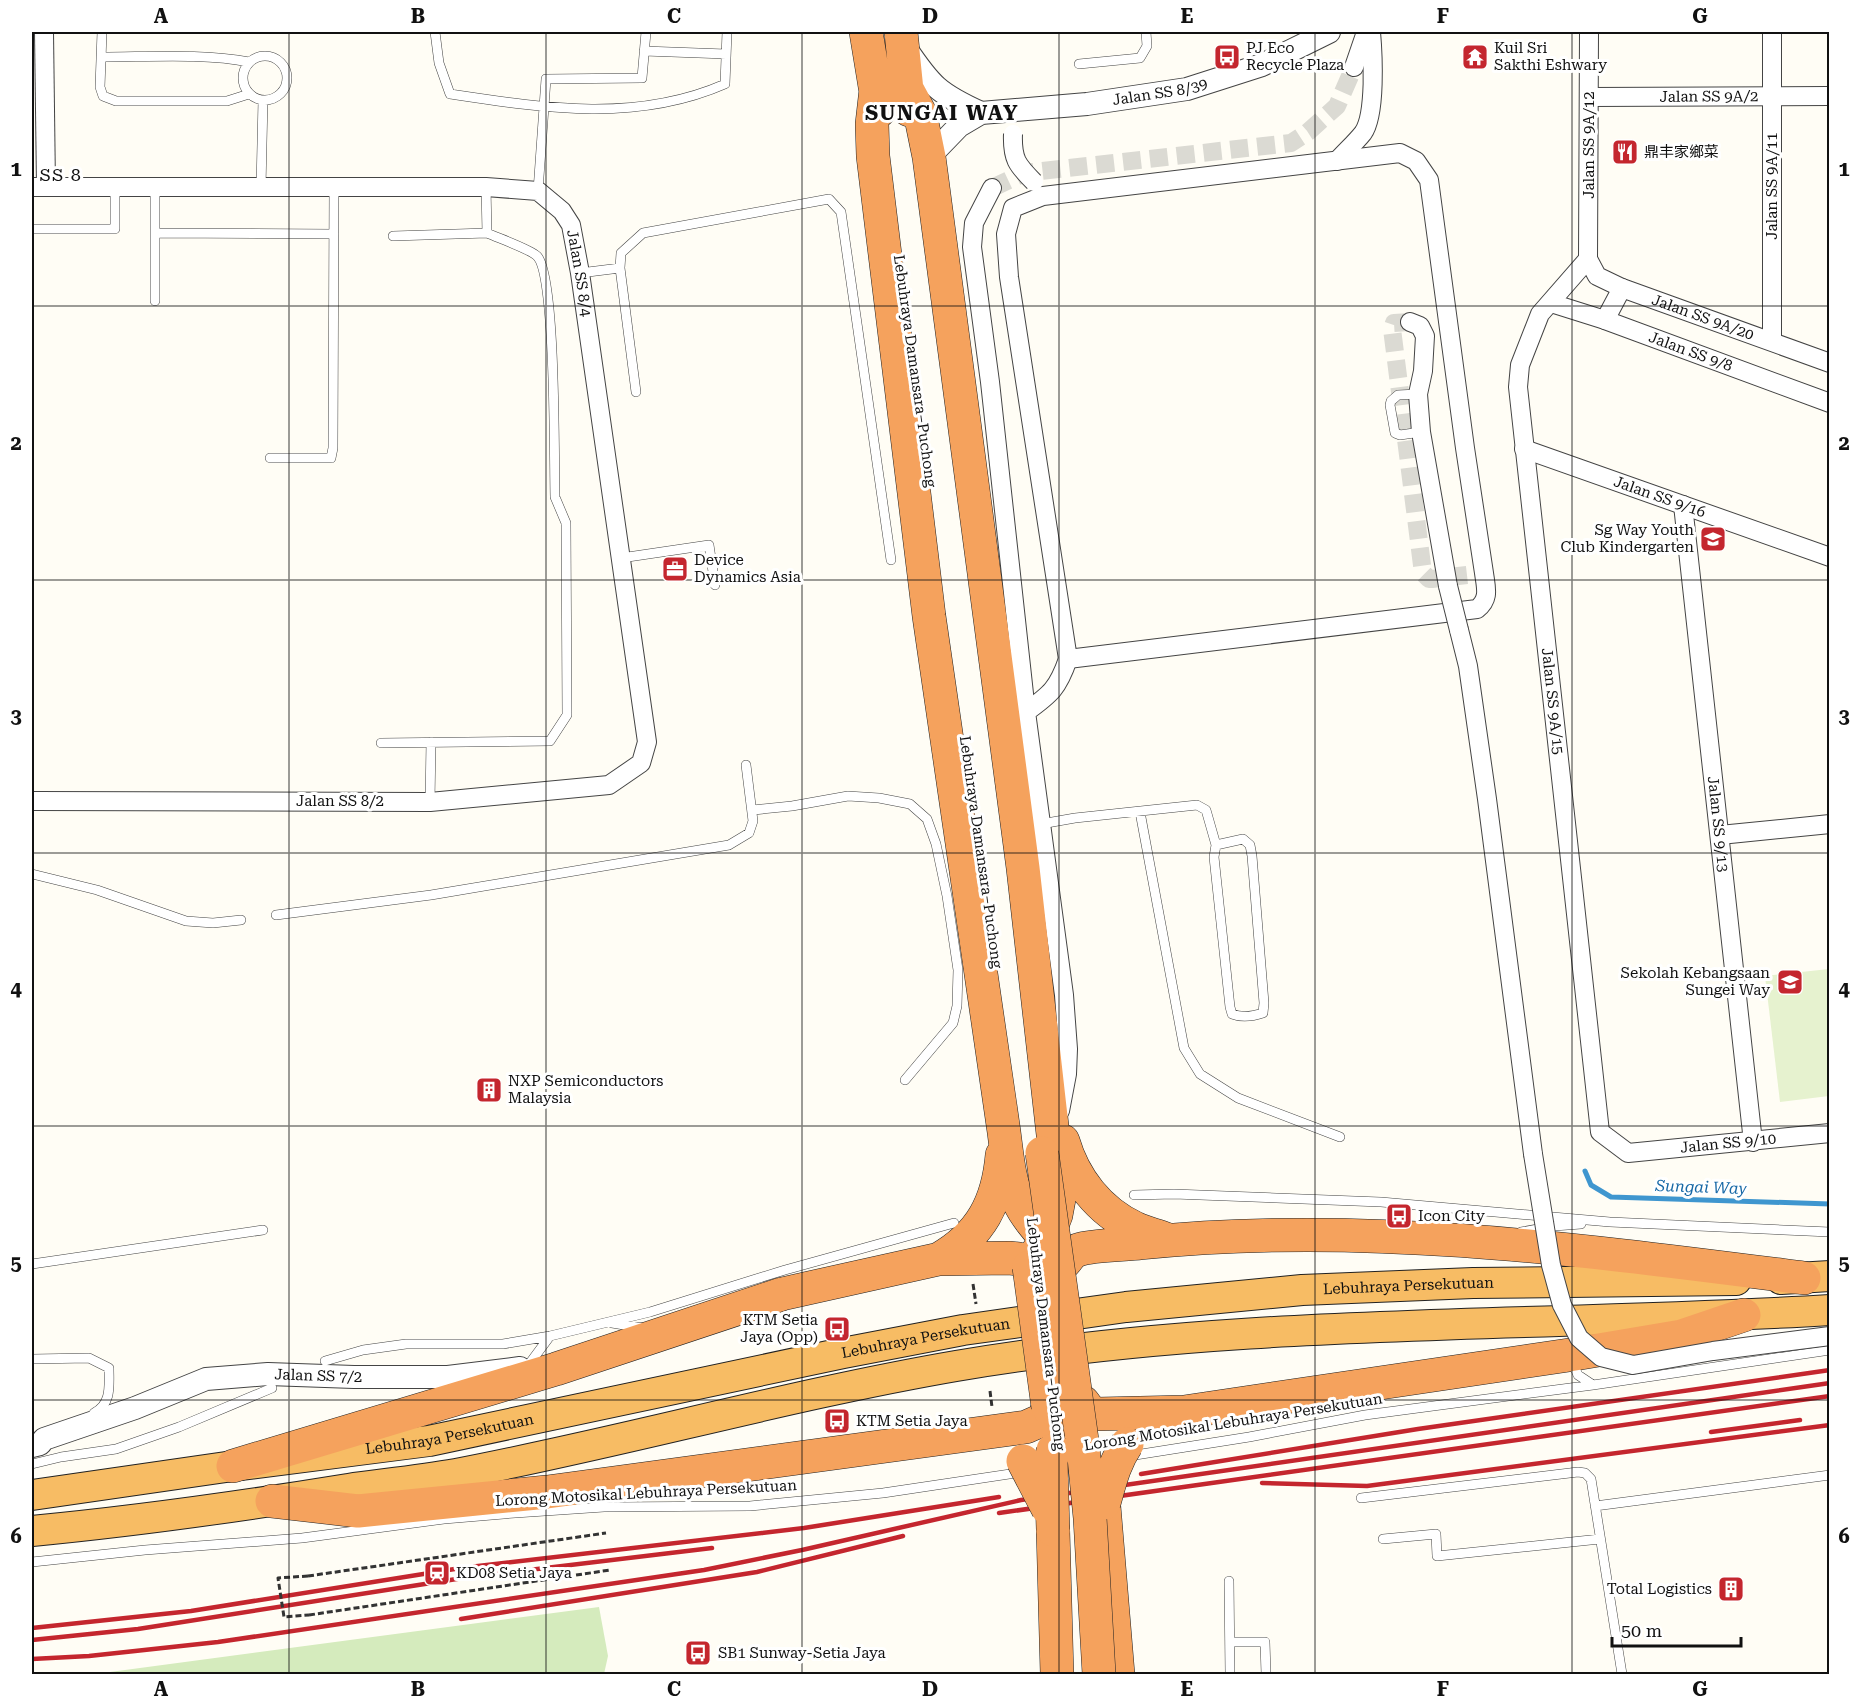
<svg xmlns="http://www.w3.org/2000/svg" width="1861" height="1706" font-family="'Roboto Serif','Noto Sans SC',serif">
  <style>
    .green { fill: #d5ebbd }
    .pitch { fill: #e6f2cf }
    .lines { fill: none; stroke-linecap: round; stroke-linejoin: round }
    .stream { stroke: #3f96cf; stroke-width: 5 }
    .minor-tunnel { stroke: #dbdad3; stroke-width: 18; stroke-dasharray: 18 9; stroke-linecap: butt }
    .service-casing { stroke: #444; stroke-width: 10 }
    .minor-casing { stroke: #444; stroke-width: 20 }
    .tertiary-casing { stroke: #444; stroke-width: 24 }
    .trunk-casing { stroke: #222; stroke-width: 32 }
    .motorway-casing { stroke: #222; stroke-width: 34 }
    .path { stroke: #333; stroke-width: 3; stroke-dasharray: 6 3; stroke-linecap: butt }
    .service { stroke: #fff; stroke-width: 9 }
    .minor { stroke: #fff; stroke-width: 18 }
    .tertiary { stroke: #fff; stroke-width: 22 }
    .trunk { stroke: #f7bc64; stroke-width: 30 }
    .motorway { stroke: #f5a25d; stroke-width: 33 }
    .rail { stroke: #c4262e; stroke-width: 4.5 }
    .minor-bridge-casing { stroke: #444; stroke-width: 20; stroke-linecap: butt }
    .motorway-bridge-casing { stroke: #222; stroke-width: 34; stroke-linecap: butt }
    .path-bridge { stroke: #333; stroke-width: 3; stroke-dasharray: 6 3; stroke-linecap: butt }
    .minor-bridge { stroke: #fff; stroke-width: 18 }
    .motorway-bridge { stroke: #f5a25d; stroke-width: 33 }
    .grid { fill: none; stroke: #111; stroke-width: 1.5; stroke-opacity: 0.55 }
    .labels { text-anchor: middle; dominant-baseline: central; stroke-width: 6; stroke-linejoin: round; paint-order: stroke }
    .poi-label { font-size: 15px; fill: #111; stroke: #fff; text-anchor: start }
    .street-label { font-size: 15px; fill: #111; stroke: #fff }
    .water-label { font-size: 16px; font-style: italic; fill: #1768a6; stroke: #fff }
    .quarter-label { font-size: 18px; letter-spacing: 1.5px; fill: #111; stroke: #fff }
    .district-label { font-size: 21px; font-weight: bold; letter-spacing: 1.5px; fill: #111; stroke: #fff }
    .neatline { fill: none; stroke: #111; stroke-width: 2 }
    .grid-label { font-size: 20px; text-anchor: middle; font-weight: bold; fill: #111 }
  </style>
  <rect width="100%" height="100%" fill="#fffdf5"/>
  <path class="green" d="M599,1607L608,1656L604,1674H95Z"/>
  <path class="pitch" d="M1829,969V1096L1780,1102L1765,976Z"/>
  <g class="lines">
    <path class="stream" d="M1585,1171L1591,1185L1611,1197L1830,1204"/>
    <path class="minor-tunnel" d="M992,188L1024,173L1291,143L1308,132L1337,106L1354,67
      M1410,322L1394,323L1392,329L1423,573L1429,579H1432L1484,573"/>
    <defs>
      <path id="service" d="M102,32L100,87L103,96L116,101H227L249,94
        M435,32L439,63L450,94C543,108 636,123 725,84L727,32
        M644,51L726,54
        M243 78a22 22 0 1 1 44 0a22 22 0 1 1-44 0Z
        M102,57C148,57 205,53 249,62
        M1079,64L1140,58L1147,46L1146,32
        M155,187V233
        M261,187L263,100
        M538,191L546,79L642,78L646,32
        M32,229H115V187
        M393,236L487,233L486,187
        M620,268L621,253L643,233L829,199L841,212L891,560
        M580,273L620,268L636,392
        M155,301V233L334,234
        M1418,394L1398,395L1391,401L1390,405L1395,433L1400,435L1421,432
        M270,458H331L333,448L334,187
        M621,558L709,545L715,585
        M381,743L550,741L567,715L566,523L555,497C554,460 556,275 537,256C530,249 498,238 487,233
        M430,802L431,742
        M753,810L792,806L848,796L879,798L910,804L927,819L936,844L947,896L958,970L957,1006L953,1023L905,1080
        M1140,812L1184,1048L1200,1074L1238,1098L1340,1137
        M1041,824L1075,818L1197,805L1206,810L1216,845L1214,857L1230,1007L1232,1014C1242,1018 1254,1016 1263,1013L1264,1003L1252,856L1250,845L1243,839L1216,845
        M32,874L97,890L186,921L213,923L241,920
        M276,915L431,895L729,845L749,833L753,821L746,765
        M1134,1195L1174,1194L1381,1202L1610,1222L1830,1232
        M1521,1232L1554,1226L1581,1224
        M32,1264L263,1230
        M612,1323L643,1328
        M32,1359L89,1358L109,1368C109,1385 112,1404 94,1413
        M1571,1360L1578,1375L1593,1385
        M325,1361L363,1350L406,1344H503L550,1336L650,1312L785,1270L954,1223
        M527,1367L550,1336
        M1129,1456L1249,1437L1365,1415L1593,1385L1830,1350
        M32,1464L61,1457L116,1449L179,1427L272,1388
        M1361,1498L1578,1472L1585,1473L1591,1479L1622,1674
        M1595,1506L1830,1475
        M1383,1539L1436,1534L1437,1556L1600,1539
        M32,1562L145,1550L302,1538L444,1519L515,1513L604,1507L750,1506L883,1493L1023,1472
        M1229,1581L1230,1674
        M1231,1642H1265L1266,1674"/>
      <g id="minor">
        <path d="M44,32L46,187"/>
        <path id="s1" d="M1589,32L1588,259L1597,276L1622,288L1830,363"/>
        <path d="M1772,32V341"/>
        <path d="M1354,67L1366,32"/>
        <path id="s2" d="M1589,97L1830,96"/>
        <path d="M1400,153L1416,161L1429,180L1465,448L1484,573C1486,588 1490,599 1477,609L1068,659L1009,277L1006,234L1013,208L1043,196Z"/>
        <path d="M1337,161C1345,152 1355,143 1363,133C1376,115 1373,54 1371,32"/>
        <path id="s3" d="M32,187H486L538,191L562,211L571,225L580,273L647,742L641,763L609,785L430,802L32,801"/>
        <path d="M992,188L974,223L972,247L990,382L1026,712"/>
        <path id="s4" d="M1588,259L1540,314L1520,365L1518,387L1600,1132L1628,1153L1830,1133"/>
        <path id="s5" d="M1551,303L1605,320L1830,403"/>
        <path d="M1605,320L1622,288"/>
        <path d="M1410,322L1420,326L1425,336L1423,371L1418,394L1421,432L1448,586"/>
        <path id="s6" d="M1524,449L1830,557"/>
        <path id="s7" d="M1683,505L1753,1142"/>
        <path d="M1459,630L1468,666L1487,799L1533,1154"/>
        <path d="M1720,835L1830,824"/>
        <path d="M1060,1111L1067,1074L1068,1049L1064,995L1026,712C1051,694 1058,688 1068,659"/>
      </g>
      <g id="tertiary">
        <path d="M905,47C931,86 939,94 981,113"/>
        <path id="s8" d="M929,157L959,126L981,113L1087,104L1187,89L1262,65L1329,32"/>
        <path id="s9" d="M32,1446L40,1444L44,1439L135,1408L206,1379L268,1374L354,1377H448L520,1368"/>
      </g>
      <g id="trunk">
        <path d="M1781,1279L1830,1276"/>
        <path id="s10" d="M32,1495L233,1466L429,1441L843,1353L963,1330L1126,1307L1302,1290L1473,1283L1736,1280"/>
        <path d="M32,1531C137,1521 243,1506 348,1489C384,1484 421,1480 456,1474C624,1442 788,1395 956,1366C1245,1317 1538,1328 1830,1310"/>
      </g>
      <path id="motorway" d="M866,32L879,111
        M901,32L909,110
        M876,89L872,124L873,156L929,616L1004,1132C1007,1155 1009,1181 1019,1202C1028,1222 1051,1243 1065,1262C1069,1257 1072,1252 1078,1250C1092,1245 1125,1245 1141,1243C1363,1220 1584,1250 1804,1278
        M1063,1141C1074,1179 1099,1211 1135,1228C1145,1233 1156,1235 1166,1239
        M939,1259C981,1235 998,1202 1002,1155
        M1067,1425L1083,1402L1089,1410L1096,1414L1184,1412L1569,1355L1682,1336L1744,1315
        M233,1466L556,1369L782,1294L939,1259L1009,1258L1019,1259L1029,1267L1051,1228L1056,1215L1059,1199L1057,1170L1023,868L929,157L920,113L907,89
        M272,1501L358,1511L547,1492L1026,1427L1044,1419L1048,1407L1071,1424
        M1104,1506L1118,1674
        M1053,1530L1057,1674"/>
    </defs>
    <use href="#service" class="service-casing"/>
    <use href="#minor" class="minor-casing"/>
    <use href="#tertiary" class="tertiary-casing"/>
    <use href="#trunk" class="trunk-casing"/>
    <use href="#motorway" class="motorway-casing"/>
    <path class="path" d="M973,1284L976,1304
      M990,1391L992,1407
      M308,1576L606,1533
      M309,1615L610,1570"/>
    <use href="#service" class="service"/>
    <use href="#minor" class="minor"/>
    <use href="#tertiary" class="tertiary"/>
    <use href="#trunk" class="trunk"/>
    <use href="#motorway" class="motorway"/>
    <path class="rail" d="M1711,1432L1800,1420
      M1141,1474L1418,1429L1830,1370
      M1262,1483L1367,1486L1830,1425
      M999,1513L1830,1396
      M461,1619L757,1572L903,1536
      M32,1628L191,1611L461,1568L804,1528L999,1497
      M32,1640L138,1629L463,1578L712,1548
      M32,1659L89,1656L218,1642L704,1570L802,1550L1021,1500L1830,1383"/>
    <defs>
      <path id="minor-bridge" d="M1013,134C1012,159 1017,165 1034,182
        M1448,586L1459,630
        M1533,1154L1551,1265L1562,1305L1579,1338L1601,1357L1633,1365L1713,1351L1830,1336"/>
      <path id="motorway-bridge" d="M1042,1153L1083,1447L1090,1518L1099,1674
        M1029,1267L1048,1407
        M1053,1450L1051,1462L1053,1530
        M1023,1461L1048,1509
        M1104,1503C1110,1482 1114,1463 1127,1444"/>
    </defs>
    <use href="#minor-bridge" class="minor-bridge-casing"/>
    <use href="#motorway-bridge" class="motorway-bridge-casing"/>
    <path class="path-bridge" d="M308,1576L278,1578L284,1617L309,1615"/>
    <use href="#minor-bridge" class="minor-bridge"/>
    <use href="#motorway-bridge" class="motorway-bridge"/>
  </g>
  <path class="grid" d="M289,32V1674M546,32V1674M802,32V1674M1059,32V1674M1315,32V1674M1572,32V1674M32,306H1830M32,580H1830M32,853H1830M32,1126H1830M32,1400H1830"/>
  <defs>
    <symbol id="bus-square" viewBox="-11 -11 22 22"><rect x="-9" y="-9" width="18" height="18" rx="4" fill="#c4262e" stroke="#fff"/><path d="M-5-6H5V4H4V6H2V4H-2V6H-4V4H-5ZM-3.5-4V0h7V-4ZM-3.5 1.2v1.5H-2V1.2ZM2 1.2v1.5H3.5V1.2Z" fill="#fff"/></symbol>
    <symbol id="temple-square" viewBox="-11 -11 22 22"><rect x="-9" y="-9" width="18" height="18" rx="4" fill="#c4262e" stroke="#fff"/><path d="M0-6L5-2H3V0L6.5 2.5H4V6H1.5V3h-3V6H-4V2.5H-6.5L-3 0V-2H-5Z" fill="#fff"/></symbol>
    <symbol id="restaurant-square" viewBox="-11 -11 22 22"><rect x="-9" y="-9" width="18" height="18" rx="4" fill="#c4262e" stroke="#fff"/><path d="M-5-6h1v4h1v-4h1v4h1v-4h1v5L-1.5 .5V6h-2V.5L-5-1ZM5-6V6H3V1.5H1.5Q1.5-4 5-6Z" fill="#fff"/></symbol>
    <symbol id="school-square" viewBox="-11 -11 22 22"><rect x="-9" y="-9" width="18" height="18" rx="4" fill="#c4262e" stroke="#fff"/><path d="M0-5L7-2L0 1L-7-2ZM-4 1L0 2.5L4 1V4Q0 6-4 4Z" fill="#fff"/></symbol>
    <symbol id="office-square" viewBox="-11 -11 22 22"><rect x="-9" y="-9" width="18" height="18" rx="4" fill="#c4262e" stroke="#fff"/><path d="M-6-3h4V-5.5h4V-3h4V5H-6ZM-1-4.5V-3h2v-1.5ZM-6 0V1H6V0Z" fill="#fff"/></symbol>
    <symbol id="building-square" viewBox="-11 -11 22 22"><rect x="-9" y="-9" width="18" height="18" rx="4" fill="#c4262e" stroke="#fff"/><path d="M-4-6H4V6H1V3H-1V6H-4ZM-2.5-4.3h1.7v1.8h-1.7ZM.8-4.3h1.7v1.8H.8ZM-2.5-1h1.7V.8h-1.7ZM.8-1h1.7V.8H.8Z" fill="#fff"/></symbol>
    <symbol id="station-square" viewBox="-11 -11 22 22"><rect x="-9" y="-9" width="18" height="18" rx="4" fill="#c4262e" stroke="#fff"/><path d="M-3-6H3Q5-6 5-4V2Q5 4 3 4L4.5 6H3L1.5 4h-3L-3 6H-4.5L-3 4Q-5 4-5 2V-4Q-5-6-3-6ZM-3.5-4v3h7v-3ZM-3.5 1v1.5H-2V1ZM2 1v1.5H3.5V1Z" fill="#fff"/></symbol>
  </defs>
  <g fill-rule="evenodd">
    <use href="#bus-square" x="1212" y="42" width="30" height="30"/>
    <use href="#temple-square" x="1460" y="42" width="30" height="30"/>
    <use href="#restaurant-square" x="1610" y="137" width="30" height="30"/>
    <use href="#school-square" x="1698" y="524" width="30" height="30"/>
    <use href="#office-square" x="660" y="554" width="30" height="30"/>
    <use href="#school-square" x="1775" y="967" width="30" height="30"/>
    <use href="#building-square" x="474" y="1075" width="30" height="30"/>
    <use href="#bus-square" x="1384" y="1201" width="30" height="30"/>
    <use href="#bus-square" x="822" y="1314" width="30" height="30"/>
    <use href="#bus-square" x="822" y="1406" width="30" height="30"/>
    <use href="#station-square" x="422" y="1558" width="30" height="30"/>
    <use href="#building-square" x="1716" y="1574" width="30" height="30"/>
    <use href="#bus-square" x="683" y="1638" width="30" height="30"/>
  </g>
  <g class="labels">
    <g class="poi-label">
      <text x="1246" y="48">PJ Eco<tspan x="1246" dy="17">Recycle Plaza</tspan></text>
      <text x="1494" y="48">Kuil Sri<tspan x="1494" dy="17">Sakthi Eshwary</tspan></text>
      <text x="1644" y="152">鼎丰家鄉菜</text>
      <text x="1694" y="530" text-anchor="end">Sg Way Youth<tspan x="1694" dy="17">Club Kindergarten</tspan></text>
      <text x="694" y="560">Device<tspan x="694" dy="17">Dynamics Asia</tspan></text>
      <text x="1770" y="973" text-anchor="end">Sekolah Kebangsaan<tspan x="1770" dy="17">Sungei Way</tspan></text>
      <text x="508" y="1081">NXP Semiconductors<tspan x="508" dy="17">Malaysia</tspan></text>
      <text x="1418" y="1216">Icon City</text>
      <text x="818" y="1320" text-anchor="end">KTM Setia<tspan x="818" dy="17">Jaya (Opp)</tspan></text>
      <text x="856" y="1421">KTM Setia Jaya</text>
      <text x="456" y="1573">KD08 Setia Jaya</text>
      <text x="1712" y="1589" text-anchor="end">Total Logistics</text>
      <text x="718" y="1653">SB1 Sunway-Setia Jaya</text>
    </g>
    <g class="street-label">
      <text stroke="none"><textPath href="#s8" startOffset="249">Jalan SS 8/39</textPath></text>
      <text stroke="none"><textPath href="#s2" startOffset="120">Jalan SS 9A/2</textPath></text>
      <text transform="translate(1589 145) rotate(-90)">Jalan SS 9A/12</text>
      <text transform="translate(1772 186) rotate(-90)">Jalan SS 9A/11</text>
      <text stroke="none"><textPath href="#s3" startOffset="603">Jalan SS 8/4</textPath></text>
      <text stroke="none"><textPath href="#s1" startOffset="360">Jalan SS 9A/20</textPath></text>
      <text stroke="none"><textPath href="#s5" startOffset="148">Jalan SS 9/8</textPath></text>
      <text transform="translate(915 371) rotate(82)">Lebuhraya Damansara–Puchong</text>
      <text stroke="none"><textPath href="#s6" startOffset="144">Jalan SS 9/16</textPath></text>
      <text stroke="none"><textPath href="#s4" startOffset="466">Jalan SS 9A/15</textPath></text>
      <text x="340" y="801">Jalan SS 8/2</text>
      <text stroke="none"><textPath href="#s7" startOffset="321">Jalan SS 9/13</textPath></text>
      <text transform="translate(981 852) rotate(82)">Lebuhraya Damansara–Puchong</text>
      <text stroke="none"><textPath href="#s4" startOffset="1035">Jalan SS 9/10</textPath></text>
      <text stroke="none"><textPath href="#s10" startOffset="1394">Lebuhraya Persekutuan</textPath></text>
      <text transform="translate(1046 1334) rotate(83)">Lebuhraya Damansara–Puchong</text>
      <text stroke="none"><textPath href="#s10" startOffset="908">Lebuhraya Persekutuan</textPath></text>
      <text stroke="none"><textPath href="#s9" startOffset="300">Jalan SS 7/2</textPath></text>
      <text transform="translate(1233 1422) rotate(-9)">Lorong Motosikal Lebuhraya Persekutuan</text>
      <text stroke="none"><textPath href="#s10" startOffset="422">Lebuhraya Persekutuan</textPath></text>
      <text transform="translate(646 1493) rotate(-3)">Lorong Motosikal Lebuhraya Persekutuan</text>
    </g>
    <g class="water-label">
      <text transform="translate(1701 1187) rotate(2)">Sungai Way</text>
    </g>
    <g class="quarter-label">
      <text x="61" y="174">SS 8</text>
    </g>
    <g class="district-label">
      <text x="942" y="113">SUNGAI WAY</text>
    </g>
  </g>
  <rect width="1861" height="1706" fill="none" stroke="#ffffff" stroke-width="66"/>
  <path d="M1612 1637v9h129v-9" fill="none" stroke="#111111" stroke-width="3"/>
  <text x="1621" y="1637" font-size="18" fill="#111111" stroke="#ffffff" stroke-width="4.5" paint-order="stroke">50 m</text>
  <rect x="33" y="33" width="1795" height="1640" class="neatline"/>
  <g class="grid-label">
    <text x="161" y="23">A</text>
    <text x="418" y="23">B</text>
    <text x="674" y="23">C</text>
    <text x="930" y="23">D</text>
    <text x="1187" y="23">E</text>
    <text x="1443" y="23">F</text>
    <text x="1700" y="23">G</text>
    <text x="16" y="176">1</text>
    <text x="1844" y="176">1</text>
    <text x="16" y="450">2</text>
    <text x="1844" y="450">2</text>
    <text x="16" y="723">3</text>
    <text x="1844" y="723">3</text>
    <text x="16" y="996">4</text>
    <text x="1844" y="996">4</text>
    <text x="16" y="1270">5</text>
    <text x="1844" y="1270">5</text>
    <text x="16" y="1543">6</text>
    <text x="1844" y="1543">6</text>
    <text x="161" y="1696">A</text>
    <text x="418" y="1696">B</text>
    <text x="674" y="1696">C</text>
    <text x="930" y="1696">D</text>
    <text x="1187" y="1696">E</text>
    <text x="1443" y="1696">F</text>
    <text x="1700" y="1696">G</text>
  </g>
</svg>
